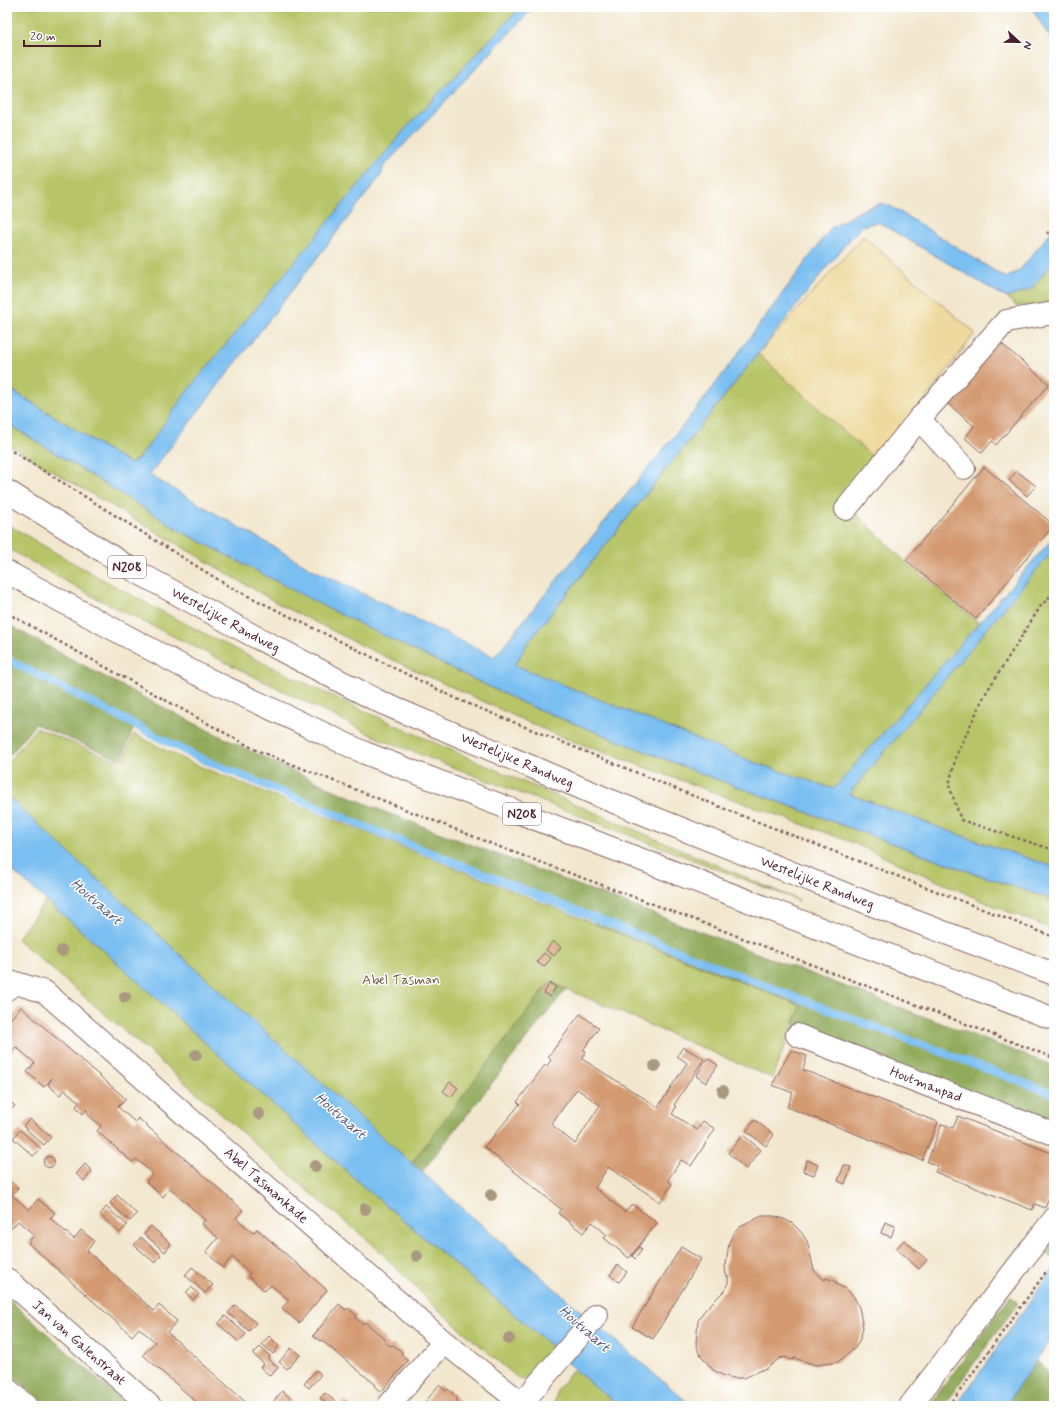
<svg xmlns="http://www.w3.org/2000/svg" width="1061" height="1413" font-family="Mynerve,sans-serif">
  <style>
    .green { fill: #b7c567; stroke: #807249 }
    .forest { fill: #91aa5c; stroke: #6e6444 }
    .sand { fill: #eeda9e; stroke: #9c7c64 }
    .water { fill: #7abff1; stroke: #626f8e }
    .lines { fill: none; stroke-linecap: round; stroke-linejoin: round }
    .stream { stroke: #7abff1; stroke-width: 8 }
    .building { fill: #d39970; fill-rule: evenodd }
    .minor-casing { stroke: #856564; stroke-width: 24 }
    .major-casing { stroke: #856564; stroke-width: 24 }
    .path { stroke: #856564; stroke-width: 2.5; stroke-dasharray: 3 3; stroke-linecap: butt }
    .minor { stroke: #fff; stroke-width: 22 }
    .major { stroke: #fff; stroke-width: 22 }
    .tree { fill: #aa9980 }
    .labels { text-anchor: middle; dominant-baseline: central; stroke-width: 3; stroke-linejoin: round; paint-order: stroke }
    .shield { fill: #fff; stroke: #80626b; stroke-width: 1 }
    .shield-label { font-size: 13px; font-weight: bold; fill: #4a1f2b }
    .street-label { font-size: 14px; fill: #4a1f2b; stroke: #fff }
    .park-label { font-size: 14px; fill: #705940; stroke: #fff }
    .water-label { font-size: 15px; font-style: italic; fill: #5b5770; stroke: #fff }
  </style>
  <rect width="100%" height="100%" fill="#fff"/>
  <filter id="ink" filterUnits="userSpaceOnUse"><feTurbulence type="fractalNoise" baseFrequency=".025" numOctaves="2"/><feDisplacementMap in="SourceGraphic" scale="8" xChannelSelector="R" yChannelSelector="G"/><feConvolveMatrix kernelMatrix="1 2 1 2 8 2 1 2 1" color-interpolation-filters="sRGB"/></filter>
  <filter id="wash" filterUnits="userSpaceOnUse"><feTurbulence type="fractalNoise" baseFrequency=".012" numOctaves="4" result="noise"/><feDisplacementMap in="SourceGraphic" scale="16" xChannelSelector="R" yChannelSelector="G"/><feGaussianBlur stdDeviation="0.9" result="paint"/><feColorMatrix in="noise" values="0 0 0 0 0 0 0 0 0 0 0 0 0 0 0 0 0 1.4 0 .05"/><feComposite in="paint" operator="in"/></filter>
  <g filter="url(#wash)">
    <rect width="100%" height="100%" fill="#f2e7ce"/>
    <path class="green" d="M7,7H521L406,128L140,457L130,464L7,387Z
      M1054,260V305L1016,306L1007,298Z
      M758,354L875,459L843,501L908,564L979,623L834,789L753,762L515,666L526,645Z
      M7,423L179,530L327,607L525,704L708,776L968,871L1054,900V930L987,903L851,842L556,735L371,650L279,604L27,456L7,444Z
      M7,524C257,676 532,784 800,901L380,739L94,597L7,548Z
      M1054,549V867L968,838L849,794Z
      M36,728L122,763L134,734L189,762L801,1006L772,1078L550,982L411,1164L7,798V764Z
      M46,900L101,948L363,1186L556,1350L537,1373L520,1380L435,1307L370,1242L320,1201L203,1098L17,939Z
      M574,1369L619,1406H553L558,1389Z"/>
    <path class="forest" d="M7,624C131,692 255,757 385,812L1054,1066V1126L794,1024L801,1005L594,924L597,916L380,831L134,727L121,760L35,724L7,759Z
      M550,982L566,989L422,1172L411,1164Z
      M1054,1238V1255L1052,1258L1043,1251Z
      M1010,1296L1018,1303L943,1406H929Z
      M7,1298L128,1406H47L7,1371Z
      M1036,1360L1054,1379V1406H1005Z"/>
    <path class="sand" d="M863,236L975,333L927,397L875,459L758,354Z"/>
    <path class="water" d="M521,7H534L383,167L382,174L149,475L312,569L494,657L702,402L831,228L864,209L882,203L892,207L1006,278L1020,270L1054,228V261L1031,289L1007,298L878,222L862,226L844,246L526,645L515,665L753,762L834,789L1054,537V549L849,794L968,838L1054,867V900L968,871L708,776L525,704L327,608L179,530L7,423V387L130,464L140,457L188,390L406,128Z
      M1031,7H1046L1054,21V44Z
      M7,796C232,1003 458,1209 692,1406H619L574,1369L556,1350L363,1186L101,948L7,866Z
      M1054,1268V1335L1005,1406H956Z"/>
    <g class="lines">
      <path class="stream" d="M7,659L195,756L368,828L789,995L1054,1094"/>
    </g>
    <g id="blocks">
      <path class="building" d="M997,340L1049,384L996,445L992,441L982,453L965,438L974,426L945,401Z
        M984,467L1054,525L976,619L906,560Z
        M1017,471L1036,486L1027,496L1009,480Z
        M553,941L561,947L554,956L546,950Z
        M544,953L551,958L544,967L537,962Z
        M550,983L556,987L550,997L544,993Z
        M21,1007L126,1099L118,1107L135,1122L138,1118L243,1210L236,1218L253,1233L257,1229L327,1290L299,1323L282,1308L289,1300L271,1285L265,1291L248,1276L250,1273L232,1257L223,1268L206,1252L218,1238L202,1224L205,1220L170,1188L163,1197L146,1182L153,1174L136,1159L132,1162L97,1131L101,1126L88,1115L87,1109L83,1114L76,1107L79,1102L65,1090L60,1095L48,1085L52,1078L44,1087L27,1072L35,1063L16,1047L10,1055L7,1053V1023Z
        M580,1014L599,1028L583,1050L586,1051L582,1059L658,1107L687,1063L677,1056L683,1047L704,1059L674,1105L676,1107L672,1114L697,1130L703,1121L715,1129L691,1166L681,1160L668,1180L672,1184L660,1202L608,1167L595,1188L625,1212L632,1204L657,1223L629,1258L604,1238L607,1235L592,1222L583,1233L558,1213L561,1209L484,1147L520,1104L517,1102L545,1065L547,1066L551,1060L548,1057ZM577,1089L600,1105L575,1144L551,1124Z
        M791,1050L807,1056L803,1070L938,1122L922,1160L787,1107L793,1093L772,1085Z
        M707,1058L718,1065L706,1083L696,1076Z
        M450,1082L458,1088L451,1097L443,1091Z
        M7,1099L15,1106L8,1113L7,1112Z
        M958,1116L1054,1154L1050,1166L1054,1168V1185L1045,1208L1035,1204L1032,1210L935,1172L938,1166L927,1162L942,1124L953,1128Z
        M30,1119L51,1137L44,1145L23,1126Z
        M755,1120L774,1135L766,1146L746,1131Z
        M20,1130L41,1149L33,1156L13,1138Z
        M743,1135L761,1150L746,1169L728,1153Z
        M43.5 1162a5.5 5.5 0 1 1 11 0a5.5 5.5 0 1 1-11 0Z
        M807,1160L818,1165L814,1175L803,1171Z
        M85,1164L92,1171L84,1181L76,1174Z
        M844,1165L851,1167L845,1184L838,1181Z
        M7,1178L18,1188L12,1195L29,1210L38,1199L55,1213L50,1218L74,1239L81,1230L94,1241L87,1251L154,1311L159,1305L177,1321L167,1332L250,1406H201L143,1355L155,1342L139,1328L132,1336L28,1243L34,1235L18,1221L7,1233Z
        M117,1195L137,1214L130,1221L110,1203Z
        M106,1207L127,1225L120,1233L100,1215Z
        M762,1216H773L784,1219L793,1224L801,1232L807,1241L814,1270L819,1276L825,1280L826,1278L837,1282L836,1284L846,1289L854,1297L859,1307L863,1328L860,1339L855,1348L838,1362L816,1365L794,1358V1360L787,1359V1357L780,1358L765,1370L764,1369L744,1378H733L722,1375L713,1370L699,1353L696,1342L698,1321L704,1311L725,1290L728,1283V1276H726L725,1265H726L729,1242L734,1233L742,1225Z
        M885,1222L895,1226L891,1237L881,1233Z
        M151,1226L171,1244L165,1252L144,1234Z
        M141,1237L161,1255L155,1263L134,1245Z
        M904,1240L927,1260L919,1269L896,1249Z
        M639,1247L642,1250L635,1259L632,1256Z
        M681,1247L701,1259L653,1339L632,1327Z
        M618,1265L627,1272L619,1282L610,1275Z
        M192,1267L213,1285L205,1293L185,1275Z
        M191,1287L199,1294L193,1300L186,1293Z
        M339,1304L346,1310L348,1308L357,1316L355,1318L363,1324L365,1322L385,1339L384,1341L390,1346L393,1345L403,1353L401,1355L408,1361L381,1392L374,1386L376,1385L321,1340L320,1341L313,1336Z
        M235,1305L256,1323L249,1331L228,1313Z
        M225,1316L246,1334L239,1342L218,1324Z
        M269,1336L279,1346L273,1354L262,1344Z
        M260,1347L270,1356L268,1359L278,1368L270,1376L260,1367L264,1364L253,1354Z
        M291,1348L300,1355L287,1369L279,1362Z
        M316,1370L320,1373V1376L309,1388L304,1384Z
        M439,1385L446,1391L448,1389L458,1398L456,1400L464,1406H422Z
        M282,1391L293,1400L287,1406H270Z
        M325,1393L336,1402L333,1406H329L320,1398Z
        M345,1401L351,1406H341Z"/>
    </g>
  </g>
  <g filter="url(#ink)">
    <use href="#blocks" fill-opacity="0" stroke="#856564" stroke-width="1"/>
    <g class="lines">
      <defs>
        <g id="minor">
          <path d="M919,419L1006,321L1054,313"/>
          <path d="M846,509L919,419L964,468"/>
          <path id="s1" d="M7,989L16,983L45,992L444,1342L525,1406"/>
          <path id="s2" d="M797,1035L1054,1134"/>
          <path id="s3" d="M7,1279L150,1406"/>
          <path d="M7,1389L26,1406"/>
          <path d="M522,1403L597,1315"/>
          <path d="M388,1406L444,1342"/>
          <path d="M910,1406L1054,1219"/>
        </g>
        <g id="major">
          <path id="s4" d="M7,491L130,568L252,635L380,702L609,800L893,913L1054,974"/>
          <path d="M7,572L197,674L365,753L1054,1019"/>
        </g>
      </defs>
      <use href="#minor" class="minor-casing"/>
      <use href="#major" class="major-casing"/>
      <path class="path" d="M1047,232L1054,238
        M7,448L230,587L457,699L735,813L1054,937
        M1054,592L1040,607L984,696L956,756L949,785L961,820L1054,850
        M7,613L256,750L505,849L693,919L1054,1058
        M949,1406L1046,1272"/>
      <use href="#minor" class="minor"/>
      <use href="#major" class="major"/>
    </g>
    <g class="tree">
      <circle cx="62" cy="951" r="6"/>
      <circle cx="125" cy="997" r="6"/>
      <circle cx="196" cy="1055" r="6"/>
      <circle cx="655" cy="1066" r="6"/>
      <circle cx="723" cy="1091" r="6"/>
      <circle cx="259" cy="1114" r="6"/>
      <circle cx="315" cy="1166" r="6"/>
      <circle cx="491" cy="1195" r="6"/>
      <circle cx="365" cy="1209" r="6"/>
      <circle cx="417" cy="1256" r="6"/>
      <circle cx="509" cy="1339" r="6"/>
    </g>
  </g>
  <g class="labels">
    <g class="shield">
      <rect x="108" y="556" width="38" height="22" rx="3"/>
      <rect x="503" y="803" width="38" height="22" rx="3"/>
    </g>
    <g class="shield-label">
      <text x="127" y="567">N208</text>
      <text x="522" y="814">N208</text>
    </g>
    <g class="street-label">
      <text stroke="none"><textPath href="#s4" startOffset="254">Westelijke Randweg</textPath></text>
      <text stroke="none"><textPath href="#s4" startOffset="578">Westelijke Randweg</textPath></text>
      <text stroke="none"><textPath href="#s4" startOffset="902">Westelijke Randweg</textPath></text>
      <text stroke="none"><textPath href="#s2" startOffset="138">Houtmanpad</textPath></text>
      <text stroke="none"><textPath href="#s1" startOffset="335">Abel Tasmankade</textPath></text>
      <text stroke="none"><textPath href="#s3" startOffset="96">Jan van Galenstraat</textPath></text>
    </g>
    <g class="park-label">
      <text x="401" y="980">Abel Tasman</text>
    </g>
    <g class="water-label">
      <text transform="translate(96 902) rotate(41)">Houtvaart</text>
      <text transform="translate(340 1116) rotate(41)">Houtvaart</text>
      <text transform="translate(584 1329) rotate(41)">Houtvaart</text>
    </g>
  </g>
  <rect width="1061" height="1413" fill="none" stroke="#fff" stroke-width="24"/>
  <g transform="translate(1019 42) rotate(112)" stroke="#ffffff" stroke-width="3" paint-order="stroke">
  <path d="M0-3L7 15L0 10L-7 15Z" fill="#4a1f2b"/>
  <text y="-6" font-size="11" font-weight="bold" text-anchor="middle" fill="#4a1f2b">N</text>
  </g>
  <path d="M24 40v6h76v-6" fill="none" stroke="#4a1f2b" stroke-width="2"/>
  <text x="30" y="40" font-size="12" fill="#4a1f2b" stroke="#ffffff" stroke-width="3" paint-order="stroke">20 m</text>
</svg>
